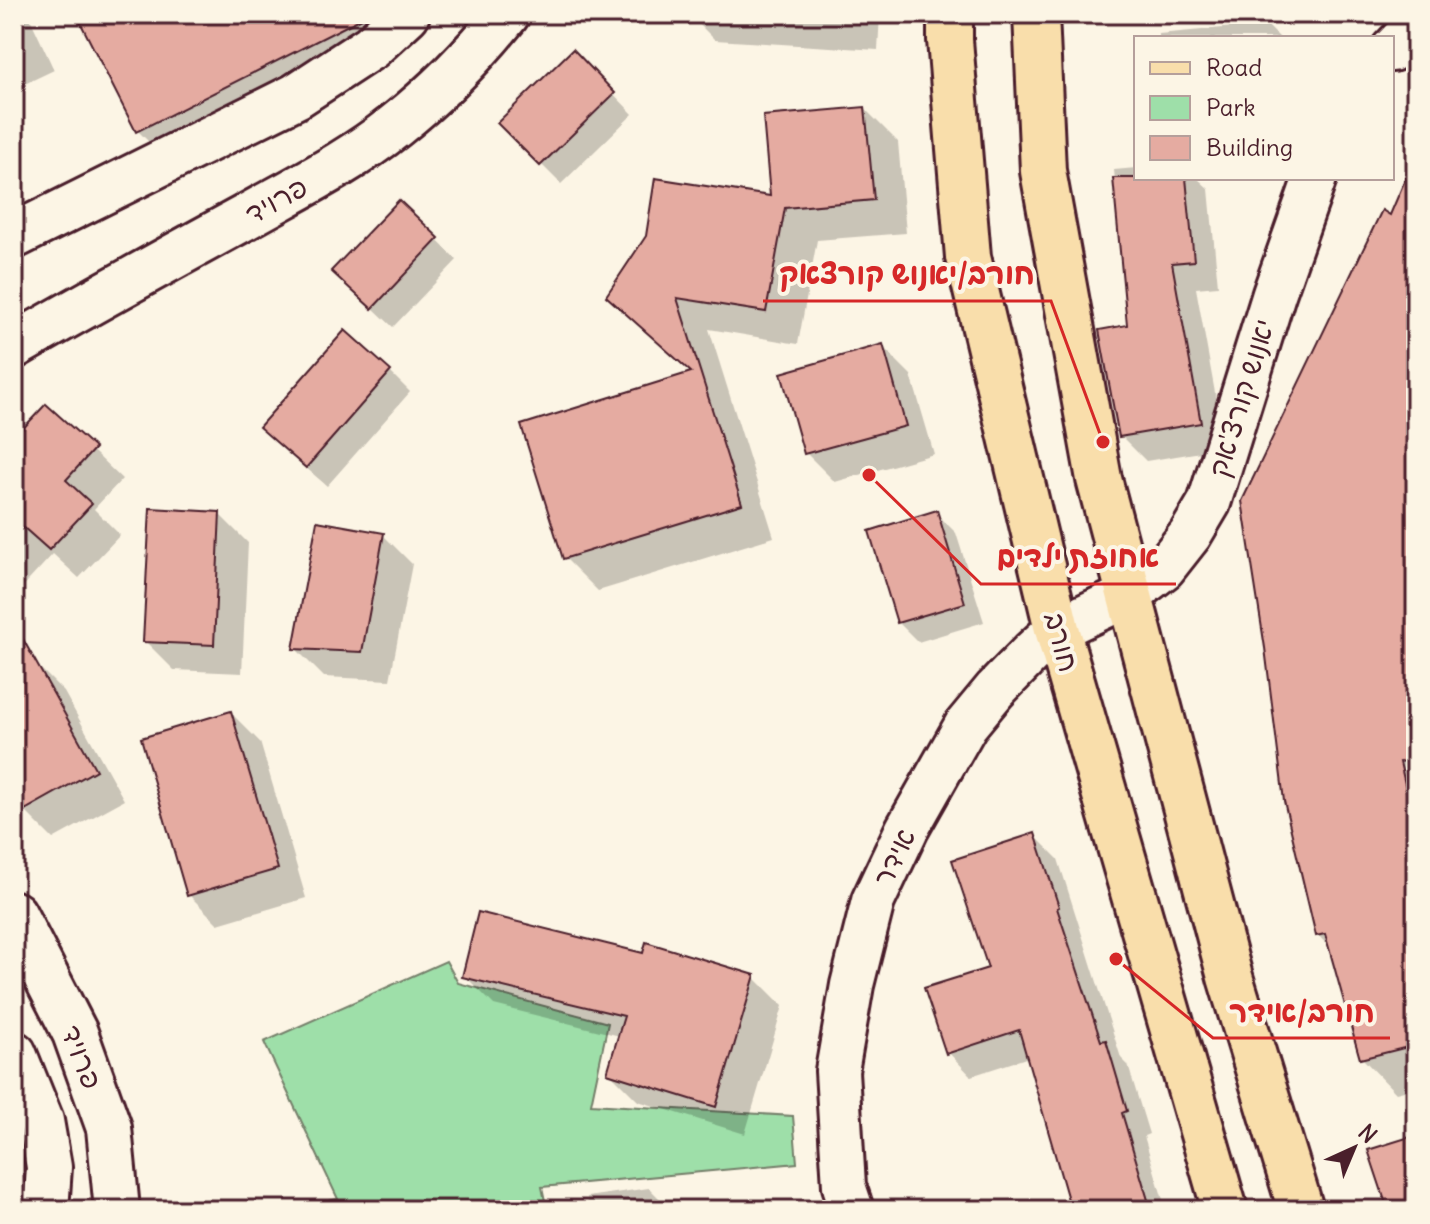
<svg xmlns="http://www.w3.org/2000/svg" width="1430" height="1224" font-family="Delius,'Playpen Sans Hebrew',sans-serif">
  <style>
    .green { fill: #9edfa9; stroke: #747f6a; stroke-width: 2 }
    .shadow { fill: #0003 }
    .building { fill: #e5aba1; stroke: #4a1f2b; stroke-width: 2 }
    .lines { fill: none; stroke-linecap: round; stroke-linejoin: round }
    .street-casing { stroke: #4a1f2b; stroke-width: 48 }
    .secondary-casing { stroke: #4a1f2b; stroke-width: 50 }
    .primary-casing { stroke: #4a1f2b; stroke-width: 50 }
    .street { stroke: #fcf5e5; stroke-width: 42 }
    .secondary { stroke: #fcf5e5; stroke-width: 44 }
    .primary { stroke: #f9deab; stroke-width: 44 }
    .labels { text-anchor: middle; dominant-baseline: central; stroke-width: 8; stroke-linejoin: round; paint-order: stroke }
    .street-label { font-size: 28px; fill: #4a1f2b; stroke: #fcf5e5 }
    .leader { fill: none; stroke: #d62828; stroke-width: 3 }
    .callout-dot { fill: #d62828; stroke: #fcf5e5; stroke-width: 3 }
    .callout-label { font-size: 30px; text-anchor: middle; font-weight: bold; fill: #d62828; stroke: #fcf5e5; stroke-width: 8; stroke-linejoin: round; paint-order: stroke }
  </style>
  <rect width="100%" height="100%" fill="#fcf5e5"/>
  <filter id="ink" filterUnits="userSpaceOnUse"><feTurbulence type="fractalNoise" baseFrequency=".0125" numOctaves="2"/><feDisplacementMap in="SourceGraphic" scale="16" xChannelSelector="R" yChannelSelector="G"/><feConvolveMatrix kernelMatrix="1 2 1 2 8 2 1 2 1" color-interpolation-filters="sRGB"/></filter>
  <g filter="url(#ink)">
    <path class="green" d="M446,961L458,983L608,1023L591,1104L793,1116L797,1163L542,1187L547,1210H282L338,1199L264,1042Z"/>
    <path class="shadow" d="M14,14H28L54,70L14,89Z
      M78,14H365L389,60L175,168L138,131Z
      M689,14H880L878,50L715,40Z
      M1266,24L1280,38H1159V34Z
      M573,52L633,114L561,184L500,123Z
      M865,109L898,142L906,233L817,240L798,344L709,329L774,537L598,591L565,558L692,374L642,329L609,296L773,199Z
      M1416,159V1088L1396,1093L1362,1058L1331,949L1318,935L1391,219Z
      M1136,168V178H1197L1209,189L1218,286L1196,288L1225,448L1146,461L1121,436L1129,326L1114,170Z
      M399,203L457,260L393,327L354,290Z
      M882,346L911,375L934,454L835,482L806,453Z
      M390,372L410,392L327,486L282,447Z
      M46,406L122,479L94,509L120,535L79,578L53,554L17,593L14,590V441Z
      M936,513L956,533L984,622L918,642L898,622Z
      M219,514L248,543L242,673L174,670L145,641Z
      M383,535L412,564L390,680L324,677L295,648Z
      M35,663L64,692L124,800L53,839L24,810L14,793V675Z
      M231,713L260,742L306,898L218,924L189,895Z
      M1035,836L1058,859L1121,1058L1128,1065L1149,1134L1144,1136L1166,1210H1074L1029,1057L971,1076L948,1052L990,969Z
      M644,955L754,977L783,1006L745,1134L638,1101L609,1072L620,1036L494,1005L465,976Z
      M649,1188L671,1210H589L587,1197Z
      M998,1204L1005,1210H979Z"/>
    <path class="building" d="M76,14H370L136,132Z
      M573,49L615,93L540,166L497,123Z
      M865,107L874,200L785,208L766,312L677,298L742,504L563,559L521,425L691,372L606,296L646,236L655,178L770,196L763,116Z
      M1416,154V759L1400,762L1416,833V1045L1360,1059L1325,934L1316,936L1284,801L1265,648L1242,501L1382,210L1390,215Z
      M1113,178H1186L1194,261L1172,263L1201,423L1119,437L1099,330L1127,325Z
      M399,200L439,238L372,309L331,271Z
      M345,330L391,371L306,468L259,427Z
      M883,344L906,426L804,454L781,373Z
      M46,404L95,448L66,480L92,504L49,550L14,519V438Z
      M150,508L220,512L214,645L143,642Z
      M937,510L965,603L897,623L869,531Z
      M317,521L384,533L362,652L293,649Z
      M14,623L96,770L14,816Z
      M231,711L278,869L187,896L141,738Z
      M1035,833L1059,907L1057,908L1101,1041L1106,1040L1127,1111L1122,1113L1151,1210H1071L1019,1030L946,1054L924,988L988,968L952,860Z
      M478,912L643,953L646,942L755,975L716,1107L607,1073L624,1016L462,977Z
      M1416,1135V1210H1388L1368,1150Z"/>
    <g class="lines">
      <defs>
        <path id="street" d="M1392,50L1416,25
          M852,1210L844,1186L837,1071L852,985L873,901L907,829L937,776L966,725L995,690L1032,652L1057,629L1129,595L1164,568L1190,535L1209,503L1274,294L1315,178"/>
        <path id="secondary" d="M14,236L296,96L371,47L407,14
          M14,346C90,302 167,260 244,218C295,189 349,163 395,126C437,93 474,55 507,14
          M14,914L75,1033L109,1128L117,1210
          M14,1054L41,1121L49,1167L46,1210"/>
        <path id="primary" d="M950,14V40L968,257L1057,629L1225,1210
          M1036,14L1043,171L1099,479L1230,977L1301,1210"/>
      </defs>
      <use href="#street" class="street-casing"/>
      <use href="#secondary" class="secondary-casing"/>
      <use href="#primary" class="primary-casing"/>
      <use href="#street" class="street"/>
      <use href="#secondary" class="secondary"/>
      <use href="#primary" class="primary"/>
    </g>
  </g>
  <g class="labels">
    <g class="street-label">
      <text transform="translate(276 200) rotate(-29)">פרויד</text>
      <text transform="translate(1241 398) rotate(-73)">יאנוש קורצ'אק</text>
      <text transform="translate(1062 642) rotate(75)">חורב</text>
      <text transform="translate(894 857) rotate(-64)">אידר</text>
      <text transform="translate(82 1057) rotate(69)">פרויד</text>
    </g>
  </g>
  <path class="leader" d="M1103 442L1051 301H763M869 475L981 584H1176M1116 959L1213 1038H1390"/>
  <g class="callout-dot">
    <circle cx="1103" cy="442" r="8"/>
    <circle cx="869" cy="475" r="8"/>
    <circle cx="1116" cy="959" r="8"/>
  </g>
  <g class="callout-label">
    <text x="907" y="284">חורב/יאנוש קורצאק</text>
    <text x="1078" y="567">אחוזת ילדים</text>
    <text x="1302" y="1022">חורב/אידר</text>
  </g>
  <rect width="1430" height="1224" fill="none" stroke="#fcf5e5" stroke-width="48"/>
  <rect x="24" y="24" width="1382" height="1176" fill="none" stroke="#4a1f2b" stroke-width="3" filter="url(#ink)"/>
  <rect x="1134" y="36" width="260" height="144" fill="#fcf5e5" stroke="#b59f9b" stroke-width="2"/>
  <rect x="1150" y="62" width="40" height="12" fill="#f9deab" stroke="#b59f9b" stroke-width="2"/>
  <text x="1206" y="76" font-size="24" fill="#4a1f2b">Road</text>
  <rect x="1150" y="96" width="40" height="24" fill="#9edfa9" stroke="#b59f9b" stroke-width="2"/>
  <text x="1206" y="116" font-size="24" fill="#4a1f2b">Park</text>
  <rect x="1150" y="136" width="40" height="24" fill="#e5aba1" stroke="#b59f9b" stroke-width="2"/>
  <text x="1206" y="156" font-size="24" fill="#4a1f2b">Building</text>
  <g transform="translate(1354 1148) rotate(44)" stroke="#fcf5e5" stroke-width="6" paint-order="stroke">
  <path d="M0-6L14 30L0 20L-14 30Z" fill="#4a1f2b"/>
  <text y="-12" font-size="22" font-weight="bold" text-anchor="middle" fill="#4a1f2b">N</text>
  </g>
</svg>
